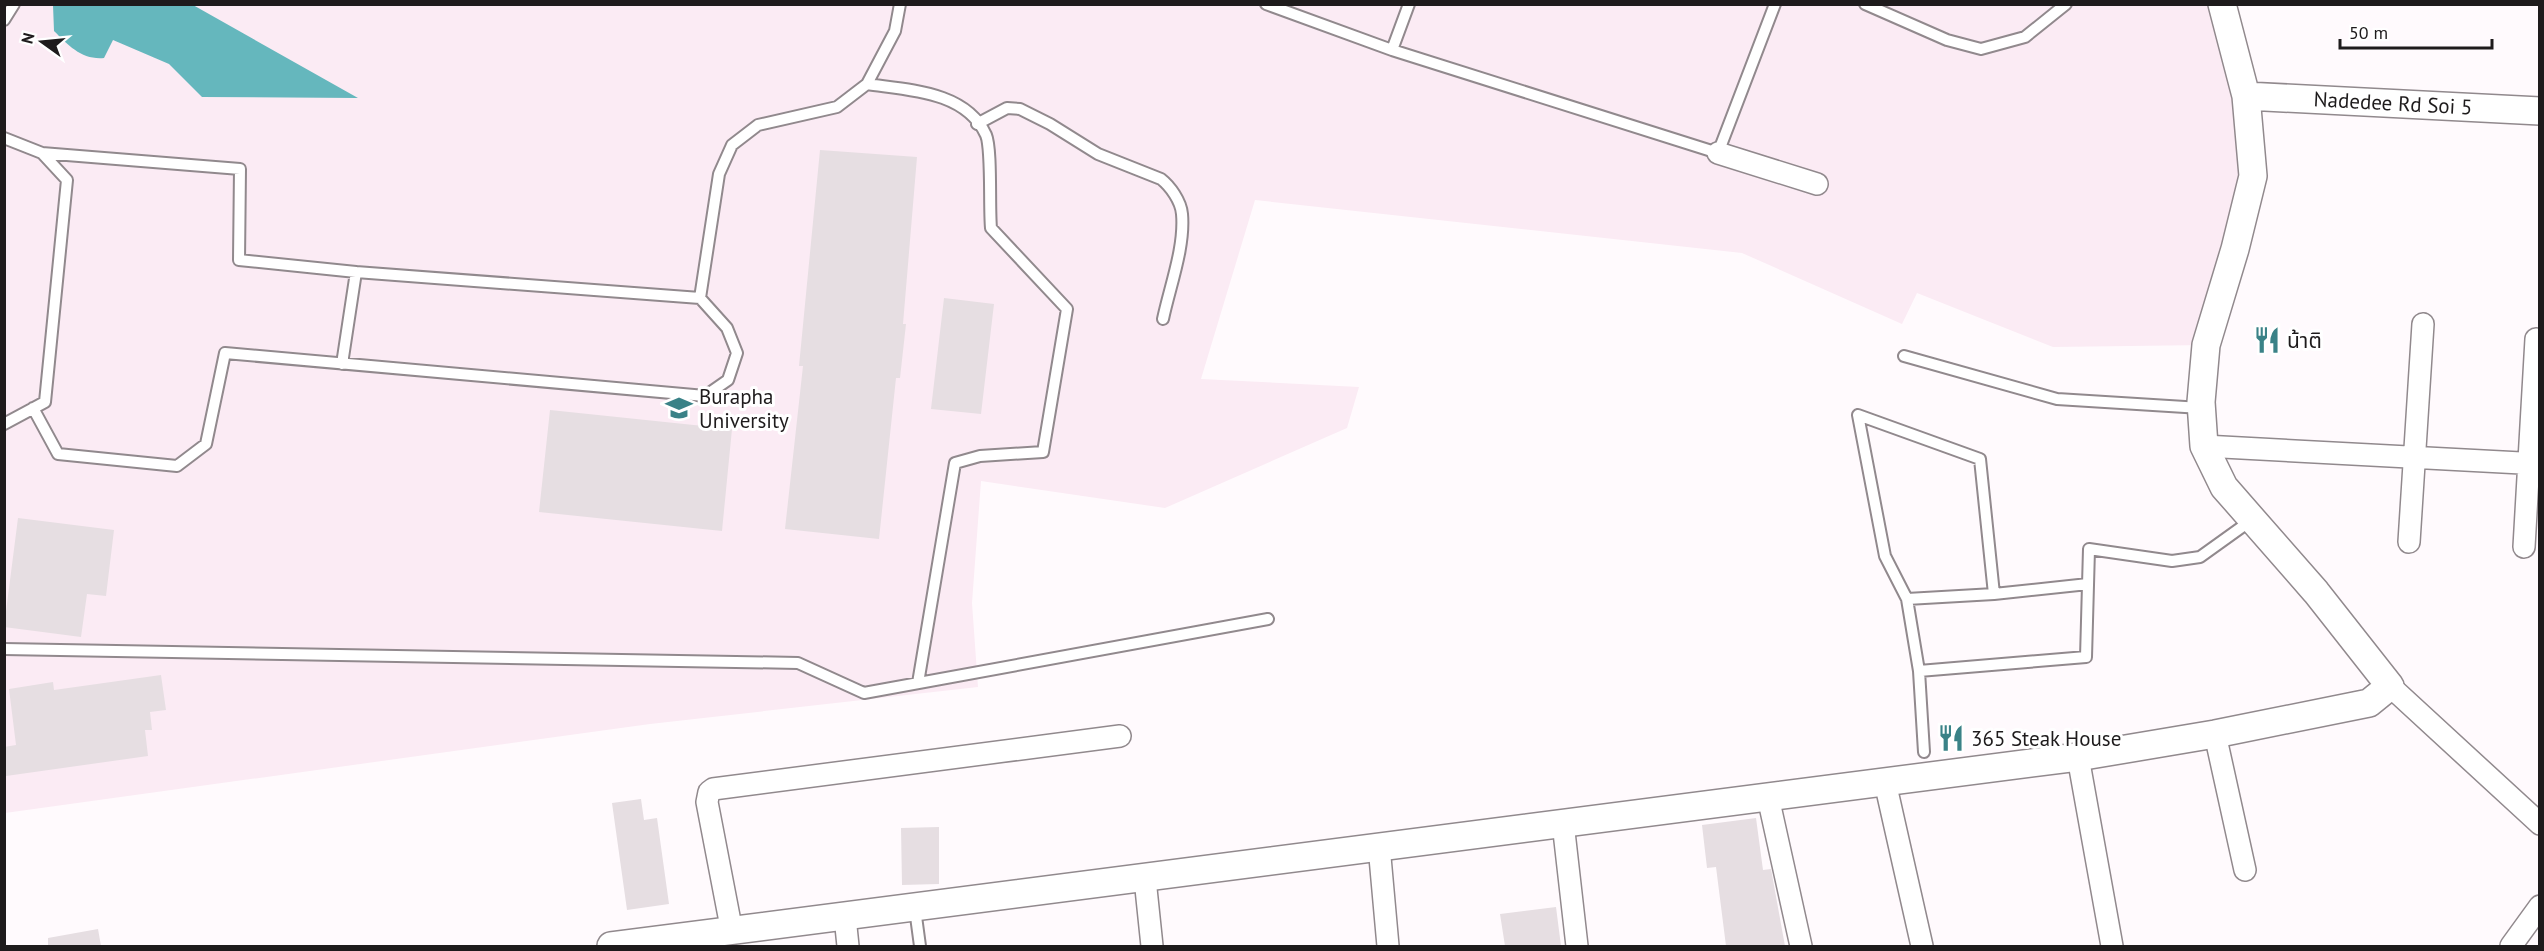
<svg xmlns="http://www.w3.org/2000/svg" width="2544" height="951" font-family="'PT Sans','Noto Sans Thai',sans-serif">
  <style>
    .built { fill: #fbebf4 }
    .water { fill: #65b7bd }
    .building { fill: #e6dee2 }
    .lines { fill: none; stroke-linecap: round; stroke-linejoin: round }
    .service-casing { stroke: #91898d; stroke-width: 14 }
    .minor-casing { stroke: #91898d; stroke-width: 24 }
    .tertiary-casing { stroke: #91898d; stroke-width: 30 }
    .service { stroke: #fff; stroke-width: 10 }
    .minor { stroke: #fff; stroke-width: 21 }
    .tertiary { stroke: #fff; stroke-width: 27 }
    .labels { text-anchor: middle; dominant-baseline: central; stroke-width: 6; stroke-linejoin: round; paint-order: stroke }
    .street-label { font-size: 21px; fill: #1e1b1c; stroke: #fff }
    .poi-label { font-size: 21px; fill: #1e1b1c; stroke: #fff; text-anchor: start }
  </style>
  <rect width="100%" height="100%" fill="#fffafd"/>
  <path class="built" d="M4,5H2222L2253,176L2206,345L2053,347L1917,293L1902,324L1742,253L1255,200L1201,379L1359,387L1347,428L1165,508L981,481L972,603L978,687L650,724L5,813Z"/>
  <path class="water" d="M53,5H193L358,98L202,97L169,64L113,40L104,58C82,60 69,46 54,31Z"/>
  <path class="building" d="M820,150L917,157L903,324H906L900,378H896L879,539L785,529L803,366H799Z
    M944,298L994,304L981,414L931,409Z
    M550,410L732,429L722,531L539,512Z
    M18,518L114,530L106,596L87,594L81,637L4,627Z
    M161,675L166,710L150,712L152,730H145L148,756L6,776L4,747L16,745L9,689L53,682L54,690Z
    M641,799L644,820L657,818L669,904L627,910L612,803Z
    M1756,818L1763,870L1771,869L1785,946H1726L1716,867L1707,868L1702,825Z
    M939,827V884L902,885L901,828Z
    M1556,907L1561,946H1505L1500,914Z
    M98,929L101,946H48V938Z"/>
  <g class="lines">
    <defs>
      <path id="service" d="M1266,4L1392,50L1718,153L1775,4
        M1865,4L1947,40L1981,49L2025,37L2066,4
        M4,20L14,4
        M1392,50L1409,4
        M867,84C908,90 966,91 986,135C992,149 989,208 991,228L1067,309L1043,452L980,456L955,463L918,683
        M977,124L1007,108L1020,109L1050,124L1098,154L1161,179C1170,186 1181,201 1182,214C1185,247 1170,286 1163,319
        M4,138L42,153L67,180L45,402L4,424
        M700,298L719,174L732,145L758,125L837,107L867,84L895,31L900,4
        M1904,356L2057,399L2201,408
        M342,364L356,272
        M33,408L58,454L177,466L206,444L225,353L705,396L728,380L737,353L727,328L700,298L356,272L239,260L240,169L42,153
        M1907,599L1994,594
        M4,649L798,663L864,693L1268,619
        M1919,671L1907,599L1885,556L1858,415L1980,459L1994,594L2088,584
        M1924,752L1919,671L2086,657L2089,549L2172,561L2200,557L2253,519
        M915,909L920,946"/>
      <path id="minor" d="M1718,153L1817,184
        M2204,446L2540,464
        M2409,542L2423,324
        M2524,547L2536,339
        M2390,686L2540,824
        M2215,734L2245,870
        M2078,757L2112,946
        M1885,782L1922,946
        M1768,797L1801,946
        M1563,823L1577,946
        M1379,846L1388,946
        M1145,879L1152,946
        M845,917L848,946
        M732,932L707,802L709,792L713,789L1120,736
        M2511,946L2540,906"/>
      <path id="tertiary" d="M2246,96L2540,111
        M611,946L2078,757L2215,734L2369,703L2390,686L2316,592L2224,487L2204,446L2201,402L2206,345L2235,249L2253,176L2246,96L2222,4"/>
    </defs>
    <use href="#service" class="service-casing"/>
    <use href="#minor" class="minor-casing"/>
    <use href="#tertiary" class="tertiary-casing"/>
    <use href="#service" class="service"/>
    <use href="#minor" class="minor"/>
    <use href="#tertiary" class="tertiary"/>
  </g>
  <defs>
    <symbol id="restaurant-bare" viewBox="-9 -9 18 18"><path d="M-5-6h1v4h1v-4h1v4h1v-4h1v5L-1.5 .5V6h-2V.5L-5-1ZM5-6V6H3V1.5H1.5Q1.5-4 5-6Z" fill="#3a8287" stroke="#fff" stroke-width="2.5" paint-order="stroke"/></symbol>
    <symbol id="university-bare" viewBox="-9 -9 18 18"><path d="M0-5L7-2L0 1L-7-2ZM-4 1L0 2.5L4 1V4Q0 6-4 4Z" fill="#3a8287" stroke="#fff" stroke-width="2.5" paint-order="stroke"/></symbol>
  </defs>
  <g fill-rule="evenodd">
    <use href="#restaurant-bare" x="2248" y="321" width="38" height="38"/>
    <use href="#university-bare" x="660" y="389" width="38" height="38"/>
    <use href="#restaurant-bare" x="1932" y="719" width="38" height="38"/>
  </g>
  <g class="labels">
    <g class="street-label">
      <text transform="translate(2393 103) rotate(3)">Nadedee Rd Soi 5</text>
    </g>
    <g class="poi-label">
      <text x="2287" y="340">น้าติ</text>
      <text x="699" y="396">Burapha<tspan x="699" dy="24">University</tspan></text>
      <text x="1971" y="738">365 Steak House</text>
    </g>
  </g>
  <rect width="2544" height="951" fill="none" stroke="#1e1b1c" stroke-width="12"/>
  <g transform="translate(42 42) rotate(285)" stroke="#ffffff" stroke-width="4.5" paint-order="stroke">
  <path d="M0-4.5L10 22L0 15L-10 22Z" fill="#1e1b1c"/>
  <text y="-9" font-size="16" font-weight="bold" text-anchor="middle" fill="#1e1b1c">N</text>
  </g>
  <path d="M2340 39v9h152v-9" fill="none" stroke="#1e1b1c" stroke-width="3"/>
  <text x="2349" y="39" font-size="18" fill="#1e1b1c" stroke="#ffffff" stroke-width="4.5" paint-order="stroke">50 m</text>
</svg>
